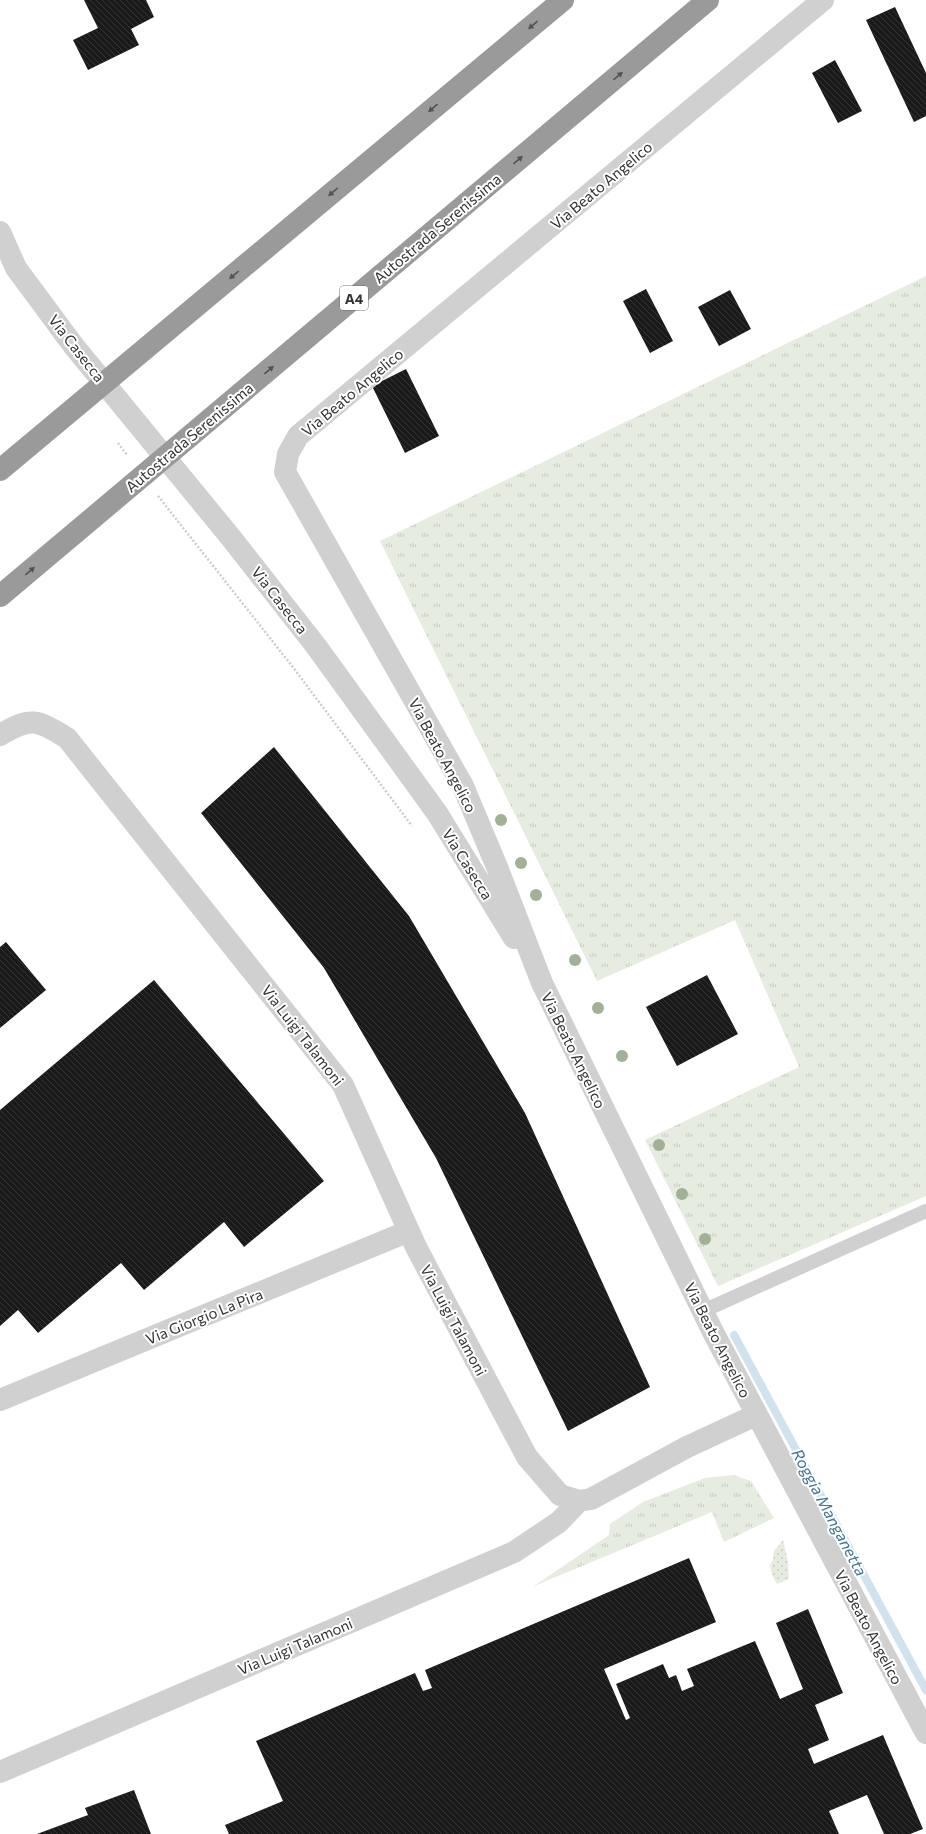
<svg xmlns="http://www.w3.org/2000/svg" width="926" height="1834" font-family="Commissioner,sans-serif">
  <style>
    .grass { fill: url(#grass-tufts) }
    .garden { fill: url(#garden-dots) }
    .lines { fill: none; stroke-linecap: round; stroke-linejoin: round }
    .stream { stroke: #cfe2ee; stroke-width: 8 }
    .building { fill: url(#building-back-hatch) }
    .path { stroke: #cdcdcd; stroke-width: 2.5; stroke-dasharray: 2 2; stroke-linecap: butt }
    .service { stroke: #d0d0d0; stroke-width: 14 }
    .minor { stroke: #d0d0d0; stroke-width: 22 }
    .motorway { stroke: #9a9a9a; stroke-width: 22 }
    .tree { fill: #a2b095 }
    .oneway { fill: #525252 }
    .labels { text-anchor: middle; dominant-baseline: central; stroke-width: 4; stroke-linejoin: round; paint-order: stroke }
    .shield { fill: #fff; stroke: #707070; stroke-width: 1 }
    .shield-label { font-size: 14px; font-weight: bold; fill: #333 }
    .street-label { font-size: 15px; fill: #333; stroke: #fff }
    .water-label { font-size: 16px; font-style: italic; fill: #3f7597; stroke: #fff }
  </style>
  <defs>
    <pattern id="grass-tufts" width="24" height="20" patternUnits="userSpaceOnUse"><rect width="24" height="20" fill="#e6ecdf"/><path d="M3 7l-1-3M5 7V3M7 7l1-3M15 17l-1-3M17 17v-4M19 17l1-3" fill="none" stroke="#c6cbc0"/></pattern>
    <pattern id="garden-dots" width="8" height="8" patternUnits="userSpaceOnUse"><rect width="8" height="8" fill="#e6ecdf"/><path d="M2 2h.1M6 6h.1" fill="none" stroke="#c6cbc0" stroke-width="1.8" stroke-linecap="round"/></pattern>
    <pattern id="building-back-hatch" width="6" height="6" patternUnits="userSpaceOnUse"><rect width="6" height="6" fill="#1a1a1a"/><path d="M-1 5l2 2M0 0l6 6M5-1l2 2" fill="none" stroke="#333"/></pattern>
  </defs>
  <rect width="100%" height="100%" fill="#fff"/>
  <path class="grass" d="M926,276V1196L718,1286L645,1140L799,1067L735,920L597,981L380,541Z
    M733,1475L751,1481L774,1518L724,1542L712,1512L534,1586L609,1535L610,1524L643,1502L705,1478Z"/>
  <path class="garden" d="M783,1540L788,1561L789,1579L777,1584L772,1575L770,1565L773,1560L774,1551Z"/>
  <g class="lines">
    <path class="stream" d="M734,1335L926,1690"/>
  </g>
  <path class="building" d="M84,0H146L154,17L131,29L139,45L88,70L73,40L98,28Z
    M895,7L926,73V116L914,122L866,20Z
    M835,60L862,111L838,123L812,73Z
    M646,289L673,341L650,353L623,301Z
    M730,290L751,329L719,346L698,307Z
    M406,369L439,436L405,453L372,386Z
    M274,747L409,916L525,1113L650,1387L568,1431L436,1158L324,968L201,813Z
    M6,942L46,990L0,1028V947Z
    M707,975L738,1034L677,1066L646,1007Z
    M154,980L324,1181L244,1247L224,1222L144,1290L121,1263L38,1333L18,1310L0,1326V1110Z
    M689,1558L716,1622L604,1669L626,1720L630,1718L616,1684L663,1664L669,1678L676,1675L682,1691L694,1686L687,1669L755,1641L780,1699L803,1689L776,1623L808,1609L843,1693L815,1705L829,1740L808,1749L814,1764L883,1735L923,1829L910,1834H884L867,1795L829,1811L839,1834H229L225,1825L283,1801L256,1741L415,1673L423,1691L432,1688L425,1670Z
    M134,1790L151,1834H37L88,1815L85,1808Z"/>
  <g class="lines">
    <path class="path" d="M118,443L127,455
      M158,496L292,666L412,826"/>
    <path class="service" d="M703,1311L926,1211"/>
    <path class="minor" d="M823,0L298,436L288,454L285,472L463,786L497,867L542,983L713,1332L926,1733
      M0,232L16,268L73,345L232,539L316,646L437,813L514,938
      M0,735C32,716 37,720 67,738L343,1085L416,1247L527,1457L560,1495L579,1501L591,1499L687,1447L756,1415
      M0,1400L409,1231
      M0,1772L514,1552L559,1522L579,1501"/>
    <path class="motorway" d="M0,470L563,0
      M0,596L708,0"/>
  </g>
  <g class="tree">
    <circle cx="501" cy="820" r="6"/>
    <circle cx="521" cy="863" r="6"/>
    <circle cx="536" cy="895" r="6"/>
    <circle cx="575" cy="960" r="6"/>
    <circle cx="598" cy="1008" r="6"/>
    <circle cx="622" cy="1056" r="6"/>
    <circle cx="659" cy="1145" r="6"/>
    <circle cx="682" cy="1194" r="6"/>
    <circle cx="705" cy="1239" r="6"/>
  </g>
  <defs><path id="oneway-solid" d="M-6-.8H1V-3.2L6.5 0L1 3.2V.8H-6Z"/></defs>
  <g class="oneway">
    <use href="#oneway-solid" transform="translate(533 25) rotate(140)"/>
    <use href="#oneway-solid" transform="translate(618 76) rotate(-40)"/>
    <use href="#oneway-solid" transform="translate(433 108) rotate(140)"/>
    <use href="#oneway-solid" transform="translate(518 160) rotate(-40)"/>
    <use href="#oneway-solid" transform="translate(333 192) rotate(140)"/>
    <use href="#oneway-solid" transform="translate(234 275) rotate(140)"/>
    <use href="#oneway-solid" transform="translate(269 370) rotate(-40)"/>
    <use href="#oneway-solid" transform="translate(30 571) rotate(-40)"/>
  </g>
  <g class="labels">
    <rect class="shield" x="340" y="286" width="28" height="24" rx="3"/>
    <g class="shield-label">
      <text x="354" y="298">A4</text>
    </g>
    <g class="street-label">
      <text transform="translate(601 185) rotate(-40)">Via Beato Angelico</text>
      <text transform="translate(437 228) rotate(-40)">Autostrada Serenissima</text>
      <text transform="translate(77 348) rotate(52)">Via Casecca</text>
      <text transform="translate(352 392) rotate(-40)">Via Beato Angelico</text>
      <text transform="translate(189 437) rotate(-40)">Autostrada Serenissima</text>
      <text transform="translate(280 600) rotate(52)">Via Casecca</text>
      <text transform="translate(443 755) rotate(62)">Via Beato Angelico</text>
      <text transform="translate(468 864) rotate(58)">Via Casecca</text>
      <text transform="translate(303 1035) rotate(52)">Via Luigi Talamoni</text>
      <text transform="translate(574 1050) rotate(64)">Via Beato Angelico</text>
      <text transform="translate(204 1316) rotate(-22)">Via Giorgio La Pira</text>
      <text transform="translate(454 1320) rotate(62)">Via Luigi Talamoni</text>
      <text transform="translate(718 1340) rotate(63)">Via Beato Angelico</text>
      <text transform="translate(869 1627) rotate(62)">Via Beato Angelico</text>
      <text transform="translate(295 1646) rotate(-23)">Via Luigi Talamoni</text>
    </g>
    <g class="water-label">
      <text transform="translate(830 1512) rotate(62)">Roggia Manganetta</text>
    </g>
  </g>
</svg>
